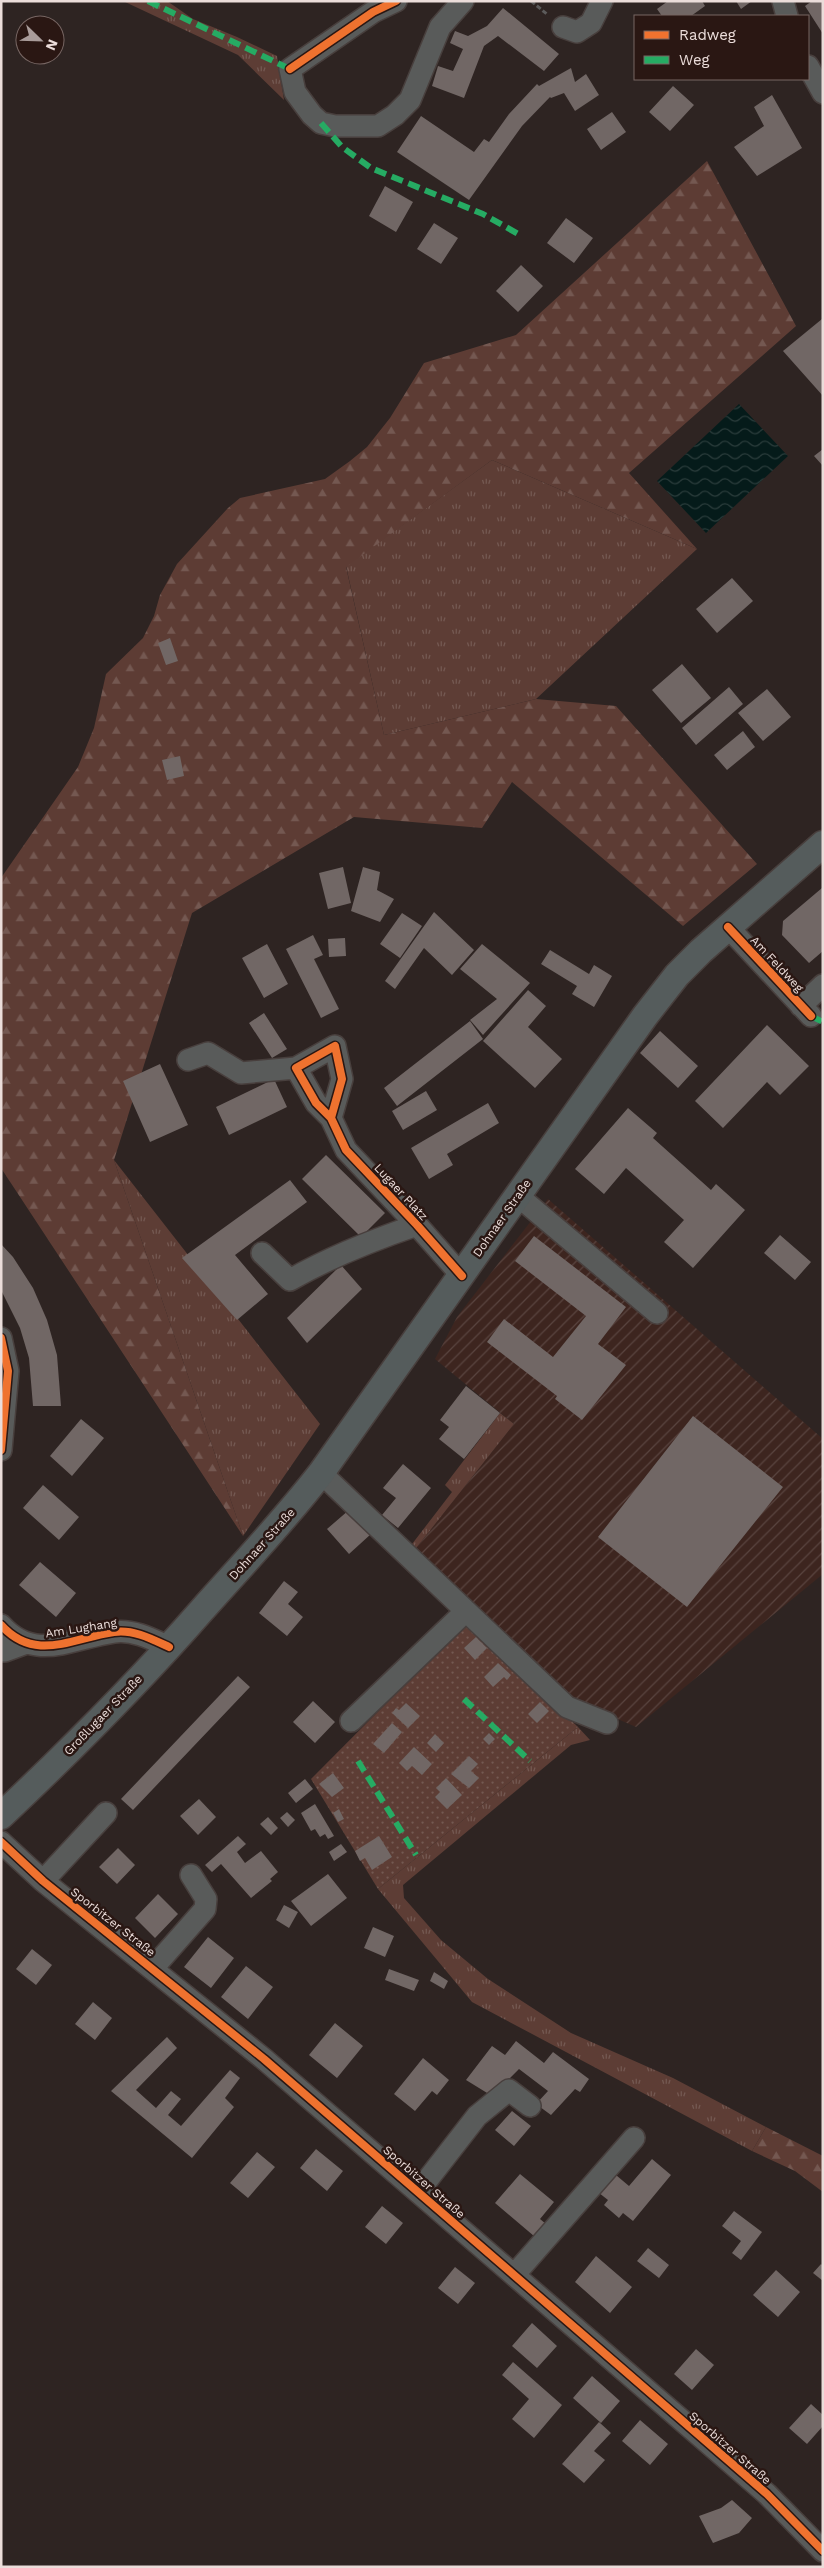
<svg xmlns="http://www.w3.org/2000/svg" width="824" height="2568" font-family="'Work Sans',sans-serif">
  <style>
    .industrial { fill: url(#industrial-furrows) }
    .grass { fill: url(#grass-tufts) }
    .forest { fill: url(#forest-firs) }
    .garden { fill: url(#garden-dots) }
    .water { fill: url(#water-waves) }
    .building { fill: #716765 }
    .lines { fill: none; stroke-linecap: round; stroke-linejoin: round }
    .minor-casing { stroke: #483f3d; stroke-width: 24 }
    .major-casing { stroke: #483f3d; stroke-width: 29 }
    .path { stroke: #5c5b5b; stroke-width: 3; stroke-dasharray: 5 2.5; stroke-linecap: butt }
    .minor { stroke: #595b5a; stroke-width: 21 }
    .major { stroke: #555c5c; stroke-width: 26 }
    .quiet { stroke: #26ab63; stroke-width: 6; stroke-dasharray: 12 6; stroke-linecap: butt }
    .cycleway-casing { stroke: #2a1713; stroke-width: 11 }
    .cycleway { stroke: #ef722f; stroke-width: 8 }
    .labels { text-anchor: middle; dominant-baseline: central; stroke-width: 5; stroke-linejoin: round; paint-order: stroke }
    .street-label { font-size: 12px; fill: #ebddda; stroke: #2a1713 }
  </style>
  <defs>
    <pattern id="industrial-furrows" width="10" height="10" patternUnits="userSpaceOnUse" patternTransform="scale(1.25)"><rect width="10" height="10" fill="#3d251f"/><path d="M-1 1l2-2M0 10L10 0M9 11l2-2" fill="none" stroke="#59443f"/></pattern>
    <pattern id="grass-tufts" width="24" height="20" patternUnits="userSpaceOnUse" patternTransform="scale(1.25)"><rect width="24" height="20" fill="#5d3d35"/><path d="M3 7l-1-3M5 7V3M7 7l1-3M15 17l-1-3M17 17v-4M19 17l1-3" fill="none" stroke="#745952"/></pattern>
    <pattern id="forest-firs" width="22" height="20" patternUnits="userSpaceOnUse" patternTransform="scale(1.25)"><rect width="22" height="20" fill="#5d3c34"/><path d="M5 1l3.5 6h-7zM16 11l3.5 6h-7z" fill="#745851"/></pattern>
    <pattern id="garden-dots" width="8" height="8" patternUnits="userSpaceOnUse" patternTransform="scale(1.25)"><rect width="8" height="8" fill="#5d3d35"/><path d="M2 2h.1M6 6h.1" fill="none" stroke="#745952" stroke-width="1.8" stroke-linecap="round"/></pattern>
    <pattern id="water-waves" width="16" height="10" patternUnits="userSpaceOnUse" patternTransform="scale(1.25)"><rect width="16" height="10" fill="#051b1a"/><path d="M0 5q4-4 8 0t8 0" fill="none" stroke="#2a3c3b"/></pattern>
  </defs>
  <rect width="100%" height="100%" fill="#2e2422"/>
  <path class="industrial" d="M548,1199L823,1439V1574L636,1727L560,1694L413,1552L514,1424L435,1359L457,1317Z"/>
  <path class="grass" d="M123,1H167L193,19L237,37L277,56L284,100L238,55Z
    M492,460L697,549L536,699L384,735L346,566Z
    M114,1160L320,1424L243,1536Z
    M500,1413L514,1424L413,1552L409,1548L452,1492L445,1485Z
    M578,1727L590,1740L571,1745L403,1885L404,1898L441,1940L488,1979L571,2033L673,2078L766,2127L752,2151L472,2002L378,1889Z"/>
  <path class="forest" d="M707,161L796,326L629,473L697,549L492,460L346,567L384,735L536,699L616,706L757,864L683,926L512,782L482,828L354,817L192,913L114,1160L243,1536L1,1168V878L78,767L94,728L106,674L143,638L154,616L160,595L177,564L228,508L240,498L325,479L350,461L367,447L390,418L424,363L516,335Z
    M766,2127L823,2156V2192L795,2171L752,2151Z"/>
  <path class="garden" d="M468,1621L578,1727L378,1889L311,1779Z"/>
  <path class="water" d="M739,404L788,456L706,533L657,481Z"/>
  <path class="building" d="M668,1H702L705,6L691,16H662L657,9Z
    M736,1H752L741,9Z
    M812,1H823V34L805,6Z
    M503,8L559,54L544,71L498,36L484,46L464,98L432,86L438,66L453,71L463,49L450,43L455,31L468,36L487,26Z
    M571,68L575,82L586,74L599,95L575,111L564,93L551,98L550,97L522,126L469,200L397,152L421,116L474,152L484,139L489,142L509,114L537,84L539,86Z
    M673,86L694,105L670,131L649,112Z
    M772,95L802,148L757,176L734,147L764,126L754,107Z
    M612,112L626,132L601,150L587,129Z
    M385,186L413,202L396,232L369,216Z
    M566,218L593,238L574,263L547,243Z
    M434,223L458,238L441,264L417,249Z
    M521,265L543,286L518,312L496,291Z
    M822,319L823,320V396L783,351Z
    M823,449V466L814,456Z
    M732,578L753,601L717,633L696,609Z
    M170,638L178,661L166,665L158,643Z
    M682,664L711,698L681,723L652,690Z
    M729,687L743,704L696,745L682,728Z
    M767,689L791,717L763,741L738,713Z
    M743,731L755,747L727,770L714,755Z
    M180,756L184,776L167,780L162,760Z
    M343,867L351,903L328,909L319,873Z
    M363,867L380,872L377,890L394,899L380,922L351,911Z
    M822,888L823,951L809,963L782,935L783,921Z
    M434,912L474,950L452,975L424,948L395,989L385,981Z
    M402,913L422,926L400,958L380,944Z
    M313,935L323,955L314,959L339,1009L321,1018L286,949Z
    M345,938L346,956L329,957L328,939Z
    M267,944L288,984L264,998L242,958Z
    M482,944L530,983L483,1035L470,1020L497,999L460,969Z
    M550,950L589,974L594,965L612,976L594,1007L572,994L577,986L541,964Z
    M528,990L546,1006L528,1027L562,1059L535,1088L483,1041Z
    M264,1013L287,1049L272,1058L249,1023Z
    M470,1021L483,1039L397,1106L384,1088Z
    M767,1025L809,1066L780,1095L767,1082L723,1128L695,1101Z
    M660,1031L698,1066L678,1088L640,1053Z
    M160,1064L188,1125L150,1142L123,1081Z
    M274,1079L287,1107L229,1135L216,1107Z
    M426,1091L437,1110L403,1130L392,1111Z
    M488,1103L499,1123L447,1154L453,1165L429,1179L411,1148Z
    M628,1108L657,1133L653,1138L711,1190L716,1184L745,1210L693,1268L664,1242L684,1220L626,1168L604,1194L575,1169Z
    M326,1155L385,1213L361,1237L302,1179Z
    M290,1180L307,1202L235,1255L268,1294L237,1320L182,1258Z
    M780,1235L811,1262L795,1280L764,1253Z
    M534,1236L626,1307L598,1344L626,1365L582,1420L555,1399L557,1396L487,1342L504,1319L553,1357L586,1316L515,1261Z
    M1,1244L13,1257L33,1288L47,1320L57,1355L61,1406H33L29,1358L20,1328L1,1290Z
    M341,1265L362,1289L307,1343L287,1318Z
    M466,1386L500,1413L464,1459L439,1439L449,1427L440,1420Z
    M693,1416L783,1487L687,1607L598,1537Z
    M81,1419L104,1438L72,1476L50,1456Z
    M403,1464L431,1488L398,1528L382,1515L396,1498L383,1488Z
    M43,1485L79,1517L59,1540L23,1508Z
    M349,1510L371,1534L349,1554L327,1529Z
    M40,1562L76,1593L56,1617L19,1585Z
    M284,1581L298,1592L288,1604L303,1617L287,1636L259,1613Z
    M476,1637L487,1648L475,1660L464,1648Z
    M498,1663L511,1675L507,1680L504,1677L493,1687L484,1677Z
    M238,1676L250,1687L133,1810L121,1799Z
    M313,1701L335,1722L315,1743L293,1722Z
    M540,1702L549,1711L537,1723L528,1714Z
    M406,1703L420,1716L408,1728L392,1713L396,1708L399,1710Z
    M392,1723L402,1732L384,1753L373,1744Z
    M489,1733L495,1739L489,1745L483,1739Z
    M435,1734L444,1743L436,1752L427,1743Z
    M414,1747L432,1764L422,1775L412,1766L407,1771L399,1763Z
    M469,1756L478,1764L471,1771L479,1778L469,1788L451,1774Z
    M333,1773L344,1788L332,1797L319,1784Z
    M446,1778L462,1795L447,1809L435,1797L440,1792L436,1788Z
    M305,1779L313,1789L296,1803L288,1793Z
    M199,1799L216,1817L198,1835L180,1816Z
    M315,1804L334,1836L328,1839L325,1834L320,1837L315,1829L311,1831L301,1813Z
    M339,1809L344,1819L338,1822L333,1813Z
    M287,1812L295,1820L288,1827L280,1818Z
    M268,1817L278,1828L271,1835L260,1824Z
    M238,1836L246,1844L237,1852L245,1863L261,1851L278,1872L270,1879L272,1881L251,1898L221,1864L212,1872L205,1865Z
    M379,1836L392,1857L372,1870L365,1858L360,1861L355,1851Z
    M341,1844L347,1852L334,1861L329,1852Z
    M118,1848L135,1865L117,1884L99,1867Z
    M328,1874L347,1898L311,1926L291,1901Z
    M158,1894L178,1914L155,1938L135,1918Z
    M284,1905L298,1912L289,1928L276,1920Z
    M373,1927L394,1936L385,1957L364,1948Z
    M208,1937L234,1958L211,1988L184,1967Z
    M32,1949L52,1965L36,1985L16,1969Z
    M246,1966L273,1987L248,2019L221,1997Z
    M389,1969L419,1980L414,1991L385,1980Z
    M434,1972L448,1981L444,1989L430,1981Z
    M93,2002L112,2018L95,2040L75,2024Z
    M335,2023L363,2046L337,2078L309,2055Z
    M167,2037L177,2048L136,2090L156,2108L171,2091L181,2099L168,2115L181,2126L230,2070L240,2078L225,2098L234,2107L192,2158L111,2091Z
    M516,2041L544,2063L553,2052L589,2079L580,2092L575,2089L551,2115L536,2104L548,2091L519,2069L492,2096L466,2080L492,2046L505,2055Z
    M423,2058L449,2080L437,2095L432,2091L415,2111L394,2094Z
    M512,2111L531,2126L514,2146L495,2130Z
    M316,2149L343,2171L327,2191L300,2168Z
    M257,2152L275,2167L248,2198L230,2183Z
    M652,2159L671,2175L633,2221L623,2213L619,2218L604,2205L608,2200L594,2189L610,2170L629,2186Z
    M520,2174L554,2202L540,2219L552,2229L541,2242L495,2203Z
    M382,2206L403,2223L386,2244L365,2227Z
    M734,2211L762,2232L741,2260L732,2253L741,2241L722,2226Z
    M648,2248L669,2265L659,2278L637,2261Z
    M596,2256L632,2287L610,2313L575,2282Z
    M821,2264L823,2266V2281L813,2273Z
    M455,2267L475,2283L458,2304L438,2288Z
    M776,2270L800,2292L778,2317L753,2295Z
    M532,2323L557,2346L537,2368L512,2346Z
    M696,2349L714,2365L692,2390L674,2374Z
    M513,2362L562,2405L534,2438L512,2419L529,2399L502,2375Z
    M592,2376L620,2401L601,2423L573,2398Z
    M811,2404L823,2415V2426L807,2444L789,2428Z
    M640,2420L668,2444L650,2465L622,2441Z
    M599,2422L611,2433L594,2451L605,2460L584,2483L562,2464Z
    M732,2500L752,2518L739,2533L713,2543L699,2516L721,2508Z"/>
  <g class="lines">
    <defs>
      <path id="minor" d="M396,1L373,12L290,69L295,92L312,115L321,123L335,126H378L395,115L410,100L440,27L463,1
        M783,1L787,16
        M563,27L577,32L591,23L602,1
        M808,66L823,93
        M728,927L811,1016
        M801,1006L823,985
        M188,1060L208,1053L241,1073L296,1068
        M331,1118L316,1103L296,1068L335,1046L342,1079L331,1118L346,1150L417,1225L462,1276
        M518,1196L657,1313
        M262,1253L290,1280C330,1257 373,1240 417,1225
        M1,1338L8,1371L1,1450
        M321,1473L567,1707L607,1723
        M1,1625C35,1663 72,1638 114,1632C133,1629 152,1639 169,1647
        M1,1650L5,1651L24,1644
        M351,1721L466,1611
        M1,1842L43,1881L264,2059L514,2275L767,2494L823,2551
        M43,1881L106,1813
        M153,1968L205,1909L206,1899L191,1875
        M418,2192L477,2116L509,2090L530,2106
        M514,2275L634,2138"/>
      <path id="major" d="M1,1816C71,1750 139,1682 202,1610C243,1564 283,1522 321,1473L645,1016L677,975L701,951L823,844"/>
    </defs>
    <use href="#minor" class="minor-casing"/>
    <use href="#major" class="major-casing"/>
    <path class="path" d="M531,1L548,15"/>
    <use href="#minor" class="minor"/>
    <use href="#major" class="major"/>
    <path class="quiet" d="M148,1L290,69
      M321,123L342,147L371,168L483,214L520,235
      M811,1016L823,1022
      M464,1699L530,1761
      M358,1761L416,1855"/>
    <defs>
      <path id="cycleway" d="M290,69L373,12L396,1
        M728,927L811,1016
        M331,1118L316,1103L296,1068L335,1046L342,1079L331,1118L346,1150L417,1225L462,1276
        M1,1338L8,1371L1,1450
        M1,1625C35,1663 72,1638 114,1632C133,1629 152,1639 169,1647
        M1,1842L43,1881L264,2059L514,2275L767,2494L823,2551"/>
    </defs>
    <use href="#cycleway" class="cycleway-casing"/>
    <use href="#cycleway" class="cycleway"/>
  </g>
  <g class="labels">
    <g class="street-label">
      <text transform="translate(777 964) rotate(47)">Am Feldweg</text>
      <text transform="translate(401 1192) rotate(47)">Lugaer Platz</text>
      <text transform="translate(502 1218) rotate(-55)">Dohnaer Straße</text>
      <text transform="translate(262 1544) rotate(-48)">Dohnaer Straße</text>
      <text transform="translate(81 1628) rotate(-9)">Am Lughang</text>
      <text transform="translate(103 1715) rotate(-46)">Großlugaer Straße</text>
      <text transform="translate(113 1922) rotate(38)">Sporbitzer Straße</text>
      <text transform="translate(424 2182) rotate(41)">Sporbitzer Straße</text>
      <text transform="translate(730 2448) rotate(41)">Sporbitzer Straße</text>
    </g>
  </g>
  <rect width="824" height="2568" fill="none" stroke="#ebddda" stroke-width="5"/>
  <rect x="634" y="15" width="175" height="65" fill="#2a1713" stroke="#776663"/>
  <rect x="644" y="31" width="25" height="8" fill="#ef722f" stroke="#776663"/>
  <text x="679" y="40" font-size="15" fill="#ebddda">Radweg</text>
  <rect x="644" y="56" width="25" height="8" fill="#26ab63" stroke="#776663"/>
  <text x="679" y="65" font-size="15" fill="#ebddda">Weg</text>
  <g transform="translate(40 40) rotate(113)"><circle r="24" fill="#2a1713" stroke="#776663"/>
  <path d="M0-4L9 19L0 12L-9 19Z" fill="#a99c9a"/>
  <text y="-8" font-size="14" font-weight="bold" text-anchor="middle" fill="#ebddda">N</text>
  </g>
</svg>
